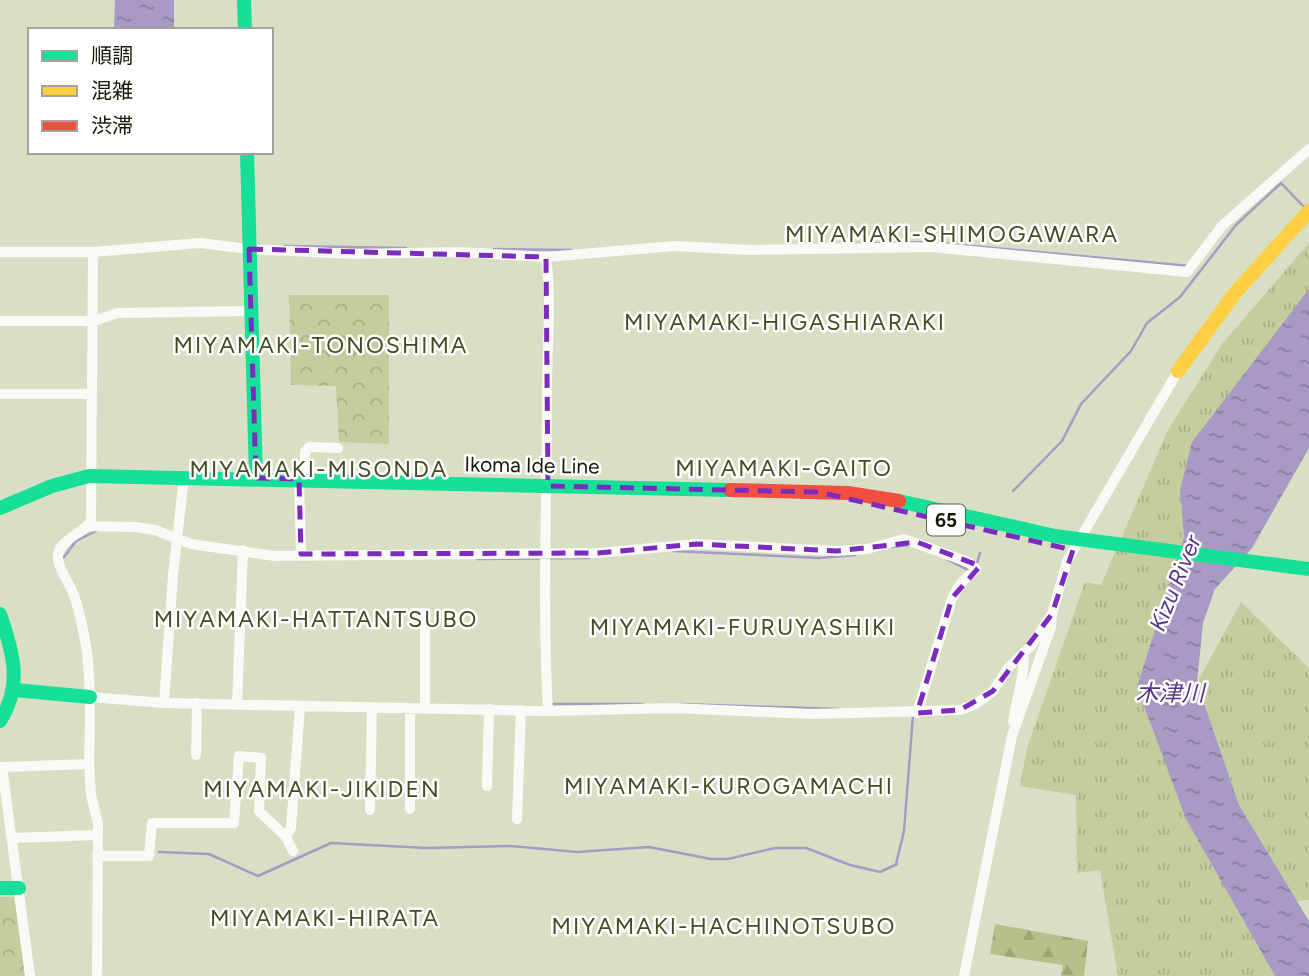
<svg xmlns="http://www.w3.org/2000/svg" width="1309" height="976" font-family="Figtree,'Noto Sans JP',sans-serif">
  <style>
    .grass { fill: url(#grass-tufts) }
    .forest { fill: url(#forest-firs) }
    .park { fill: url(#park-crowns) }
    .water { fill: url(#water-ripples) }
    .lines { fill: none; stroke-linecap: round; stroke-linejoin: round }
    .stream { stroke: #a89ac4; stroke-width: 2.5 }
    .street { stroke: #f9faf6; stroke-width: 10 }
    .fast { stroke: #16e098; stroke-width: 14 }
    .slow { stroke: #ffcf43; stroke-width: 14 }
    .jam { stroke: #f24e42; stroke-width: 14 }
    .marked { fill: none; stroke: #7b2cbf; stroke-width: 5; stroke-dasharray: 14 9; stroke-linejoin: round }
    .labels { text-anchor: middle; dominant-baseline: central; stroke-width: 5; stroke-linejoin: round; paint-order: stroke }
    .shield { fill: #fff; stroke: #5d5f53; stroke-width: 2 }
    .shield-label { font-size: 19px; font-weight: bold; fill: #171a09 }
    .street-label { font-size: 21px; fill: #171a09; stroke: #fff }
    .neighbourhood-label { font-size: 23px; letter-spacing: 2px; fill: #454c23; stroke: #fff }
    .water-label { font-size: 23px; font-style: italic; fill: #56368b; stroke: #fff }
  </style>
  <defs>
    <pattern id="grass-tufts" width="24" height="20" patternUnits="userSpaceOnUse" patternTransform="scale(1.75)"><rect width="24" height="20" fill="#c3cd9d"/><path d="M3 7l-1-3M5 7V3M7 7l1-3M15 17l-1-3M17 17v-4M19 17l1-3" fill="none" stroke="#a7af86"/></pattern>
    <pattern id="forest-firs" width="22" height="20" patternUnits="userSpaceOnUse" patternTransform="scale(1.75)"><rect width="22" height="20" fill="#b6c18a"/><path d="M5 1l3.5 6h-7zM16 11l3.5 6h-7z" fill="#9ca576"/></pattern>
    <pattern id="park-crowns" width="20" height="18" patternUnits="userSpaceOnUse" patternTransform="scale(1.75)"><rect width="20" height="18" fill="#c3cd9d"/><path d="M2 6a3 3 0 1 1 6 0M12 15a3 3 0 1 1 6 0" fill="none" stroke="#a7af86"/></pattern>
    <pattern id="water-ripples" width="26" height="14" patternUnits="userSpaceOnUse" patternTransform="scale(1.75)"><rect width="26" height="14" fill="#a89ac4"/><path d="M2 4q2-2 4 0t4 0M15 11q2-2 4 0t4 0" fill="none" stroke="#887d9d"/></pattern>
  </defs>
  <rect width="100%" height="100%" fill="#d9dfc5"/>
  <path class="grass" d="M1309,243V289L1180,490L1184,537L1137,687L1233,902L1275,976H1118L1100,870L1077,873L1076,795L1020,786L1027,748L1085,582L1101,585L1168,430L1222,344Z
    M1241,602L1309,668V900L1296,901L1239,805L1197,683Z"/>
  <path class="forest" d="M995,924L1088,941L1084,976H1061L1063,965L990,954Z"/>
  <path class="park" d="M289,295H389V444L339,442L336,386L291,385Z
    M0,897H13L17,901L27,976H0Z"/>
  <path class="water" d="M115,0H174V30H114Z
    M1309,289V448L1252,548L1215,589L1203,623L1197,683L1239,805L1309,921V976H1275L1186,819L1137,687L1184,537L1180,490L1192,442Z"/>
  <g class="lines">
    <path class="stream" d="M941,243L1189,266
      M850,244L927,242
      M284,246L406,248
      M494,249L571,250
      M1013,491L1062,441L1081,404L1131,351L1147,323L1180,297L1236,225L1281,183L1306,209
      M892,547L910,545
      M673,551L819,558L855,555
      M64,557L76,541L96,531
      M477,559L589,558
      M948,560L970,571
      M976,566L980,553
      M552,704H643
      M681,704L839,709
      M159,852L209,854L258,876L331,843L427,848L511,846L577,852L649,847L711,859H728L775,848H806L850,865L880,872L897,864
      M896,864L904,831L913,715"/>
    <path class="street" d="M0,252H93L200,243L249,249L353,254L459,252L546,257L675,246L750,250L931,247L1187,272L1222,226L1309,149
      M546,257C552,301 547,345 547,390C547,497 542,603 548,711
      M0,321H94L117,313L252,311
      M0,394H91
      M299,479L301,554
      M304,479L305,452L309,447L338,448
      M89,526L136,527L155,530L191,544L275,556L598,553L697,544L837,551L867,549L904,539L968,562L976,569L961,583L952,598L917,713
      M413,613H425V708
      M90,697L164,703L548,711L673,708L811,714L960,710L976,704L993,691L1009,667L1031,646L1052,614L1067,561L1178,371
      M164,703L173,575L184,477
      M237,704L243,550
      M410,708V809
      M1013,722C1015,706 1027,665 1023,653
      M196,755L197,703
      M89,764L91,795L98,823L97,976
      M487,786L489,709
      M370,810L372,707
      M517,819L521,710
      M286,837L291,828L300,706
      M12,838L98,835
      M97,856H149L152,823H234L239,756L261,758L259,811L286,837L293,851
      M30,976L2,767L89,764C90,725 92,667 83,630C80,618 78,605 73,593C69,583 59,570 58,559C56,539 86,534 91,520L93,252
      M964,976L1012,736L1051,627L1052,615"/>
    <path class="fast" d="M244,0L245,30
      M247,152L256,478
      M899,501L1055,536L1309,569
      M0,508L52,486L89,476L730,490
      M0,614C13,652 23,685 0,721
      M15,690L90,697
      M0,888H19"/>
    <path class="slow" d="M1178,371L1235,293L1309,211"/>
    <path class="jam" d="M730,490L848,493L899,501"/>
  </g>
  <path class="marked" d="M249,249L546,257L548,486L818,492L1073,550L1052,614L993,691L960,710L917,713L952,598L980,566L917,542L837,551L697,544L598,553L301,554L299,479L256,478Z"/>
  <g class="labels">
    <rect class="shield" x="927" y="504.5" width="38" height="31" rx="5"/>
    <g class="shield-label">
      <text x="946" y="520">65</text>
    </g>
    <g class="street-label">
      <text transform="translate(532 465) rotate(1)">Ikoma Ide Line</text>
    </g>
    <g class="neighbourhood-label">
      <text x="952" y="234">MIYAMAKI-SHIMOGAWARA</text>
      <text x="785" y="322">MIYAMAKI-HIGASHIARAKI</text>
      <text x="321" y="345">MIYAMAKI-TONOSHIMA</text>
      <text x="784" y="468">MIYAMAKI-GAITO</text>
      <text x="319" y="469">MIYAMAKI-MISONDA</text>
      <text x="316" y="619">MIYAMAKI-HATTANTSUBO</text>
      <text x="743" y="627">MIYAMAKI-FURUYASHIKI</text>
      <text x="729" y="786">MIYAMAKI-KUROGAMACHI</text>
      <text x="322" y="789">MIYAMAKI-JIKIDEN</text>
      <text x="325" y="918">MIYAMAKI-HIRATA</text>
      <text x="724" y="926">MIYAMAKI-HACHINOTSUBO</text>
    </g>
    <g class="water-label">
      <text transform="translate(1175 583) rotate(-68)">Kizu River</text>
      <text x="1170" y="693">木津川</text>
    </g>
  </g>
  <rect x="28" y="28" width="245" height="126" fill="#ffffff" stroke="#a2a39d" stroke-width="2"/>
  <rect x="42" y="51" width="35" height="10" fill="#16e098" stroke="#a2a39d" stroke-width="2"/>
  <text x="91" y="63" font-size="21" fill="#171a09">順調</text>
  <rect x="42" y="86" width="35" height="10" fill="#ffcf43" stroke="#a2a39d" stroke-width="2"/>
  <text x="91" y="98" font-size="21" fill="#171a09">混雑</text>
  <rect x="42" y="121" width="35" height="10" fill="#f24e42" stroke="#a2a39d" stroke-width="2"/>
  <text x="91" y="133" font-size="21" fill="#171a09">渋滞</text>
</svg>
